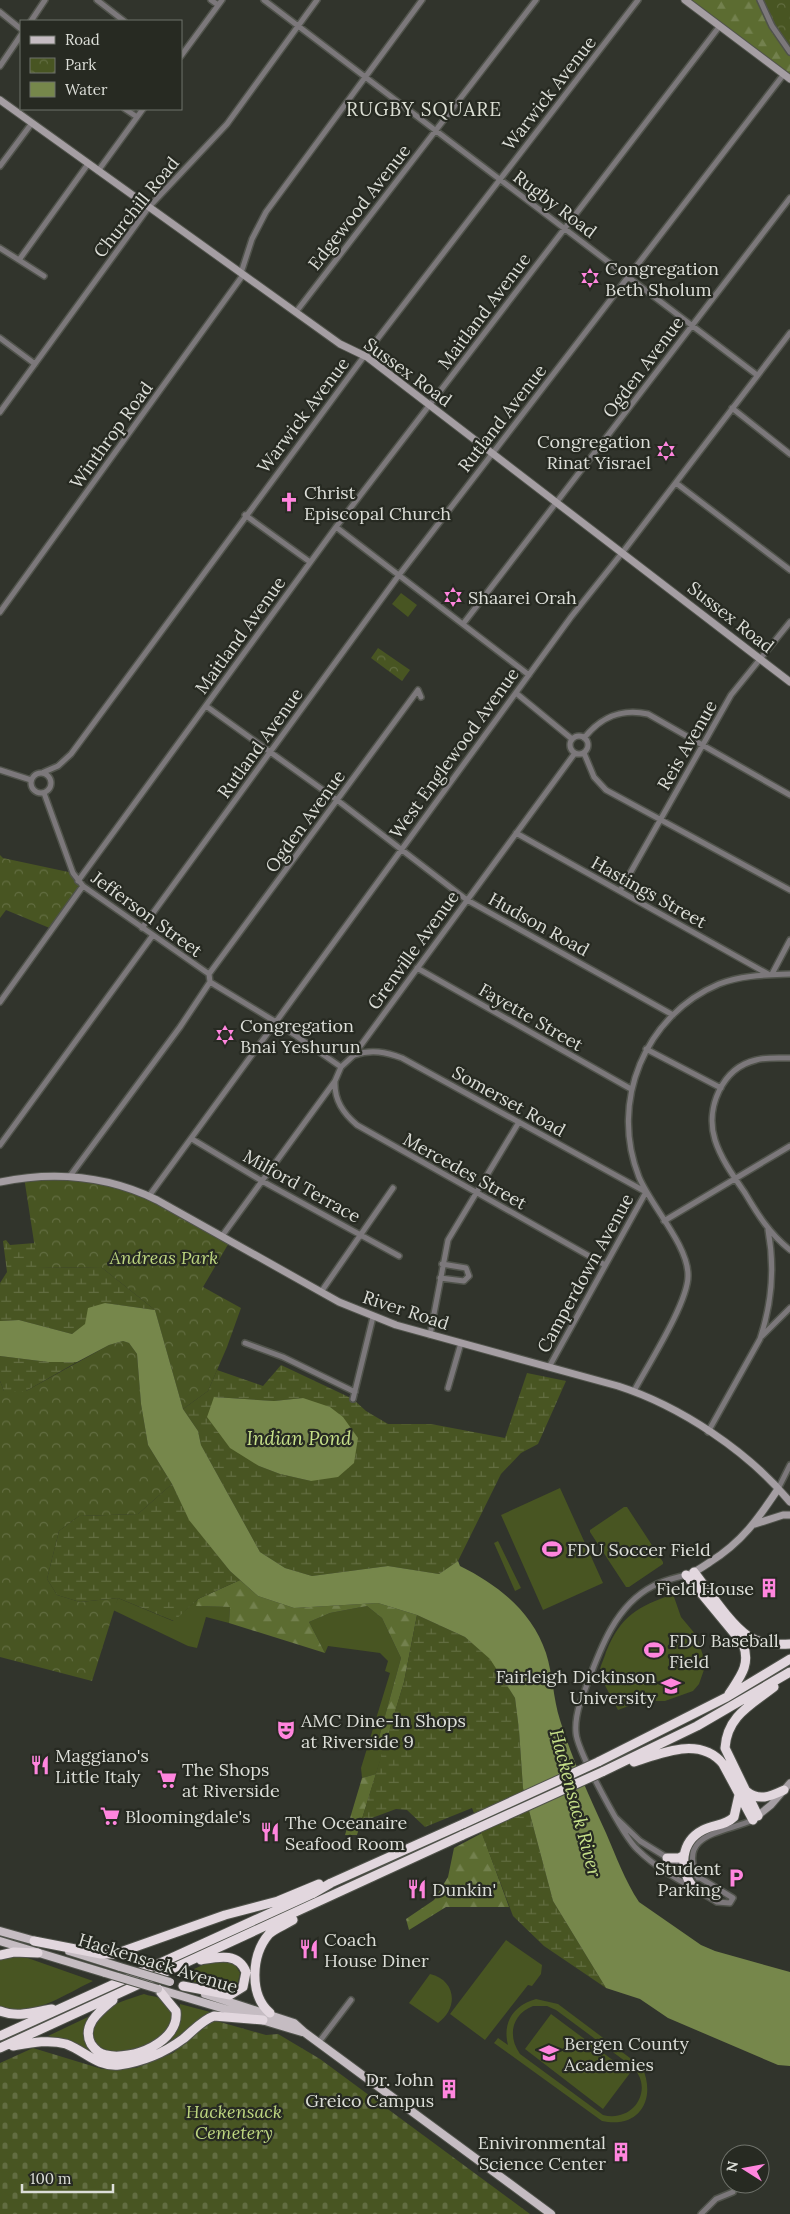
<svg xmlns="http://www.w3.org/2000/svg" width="790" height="2214" font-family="Lora,serif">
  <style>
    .green { fill: #485522; fill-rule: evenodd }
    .forest { fill: url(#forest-firs) }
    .wetland { fill: url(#wetland-marsh); fill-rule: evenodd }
    .cemetery { fill: url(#cemetery-stones) }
    .park { fill: url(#park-crowns) }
    .water { fill: #76874b }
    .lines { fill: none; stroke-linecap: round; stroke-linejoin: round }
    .street-casing { stroke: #50534b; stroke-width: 8 }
    .secondary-casing { stroke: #50534b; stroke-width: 9 }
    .primary-casing { stroke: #50534b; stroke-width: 10 }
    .highway-casing { stroke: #50534b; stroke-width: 11 }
    .street { stroke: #7c787b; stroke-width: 5 }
    .secondary { stroke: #a59ea3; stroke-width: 7 }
    .primary { stroke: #c5bcc2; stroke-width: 8 }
    .highway { stroke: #e2d7de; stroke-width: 9 }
    .primary-bridge-casing { stroke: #50534b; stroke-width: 10; stroke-linecap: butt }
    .highway-bridge-casing { stroke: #50534b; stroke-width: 11; stroke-linecap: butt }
    .primary-bridge { stroke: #c5bcc2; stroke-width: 8 }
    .highway-bridge { stroke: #e2d7de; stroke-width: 9 }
    .labels { text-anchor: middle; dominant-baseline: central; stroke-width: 4.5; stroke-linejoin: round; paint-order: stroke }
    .street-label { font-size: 18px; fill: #dcded8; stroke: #272a22 }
    .poi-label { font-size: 18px; fill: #dcded8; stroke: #272a22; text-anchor: start }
    .park-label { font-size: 18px; font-style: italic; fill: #bdd680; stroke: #272a22 }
    .neighbourhood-label { font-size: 19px; letter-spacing: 1px; fill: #dcdfd4; stroke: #272a22 }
    .water-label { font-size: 19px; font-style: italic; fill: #c6e089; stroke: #272a22 }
  </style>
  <defs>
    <pattern id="forest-firs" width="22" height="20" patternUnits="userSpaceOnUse" patternTransform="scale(1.25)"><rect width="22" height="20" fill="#5c6c31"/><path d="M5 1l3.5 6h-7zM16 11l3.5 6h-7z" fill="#73814e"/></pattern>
    <pattern id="wetland-marsh" width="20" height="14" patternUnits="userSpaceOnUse" patternTransform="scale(1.25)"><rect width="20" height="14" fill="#485522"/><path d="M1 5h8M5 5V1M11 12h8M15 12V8" fill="none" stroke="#626d41"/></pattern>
    <pattern id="cemetery-stones" width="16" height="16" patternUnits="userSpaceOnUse" patternTransform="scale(1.25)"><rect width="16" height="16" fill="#485522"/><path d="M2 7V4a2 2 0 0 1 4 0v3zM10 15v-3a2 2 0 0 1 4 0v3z" fill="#626d41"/></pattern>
    <pattern id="park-crowns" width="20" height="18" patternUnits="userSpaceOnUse" patternTransform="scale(1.25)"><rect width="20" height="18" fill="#485522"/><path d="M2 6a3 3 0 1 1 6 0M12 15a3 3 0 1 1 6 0" fill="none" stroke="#626d41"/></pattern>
  </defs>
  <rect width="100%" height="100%" fill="#31342c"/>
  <path class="green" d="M401,593L417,605L408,617L392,604Z
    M560,1488L603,1583L543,1610L501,1515Z
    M624,1507H627L663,1562V1564L629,1587H626L590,1532V1530Z
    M498,1541L521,1588L515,1591L494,1543Z
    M673,1594L681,1617L696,1635L706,1664L699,1684L693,1691L665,1701H642L618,1710L599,1674C600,1666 604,1659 606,1652C621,1615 638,1607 673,1594Z
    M118,1598L173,1621L198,1599L197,1606L230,1607L229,1623L206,1617L197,1648L188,1646L113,1610Z
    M367,1606L382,1618L401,1658L377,1745L384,1749L376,1774L362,1778L361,1768L390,1673L385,1671L388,1661L380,1653L328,1646L325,1653L309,1622L330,1613Z
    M506,1940L542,1965L541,1974L532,1986L528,1985L485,2040L450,2014Z
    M4,1956H22L93,1981C67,1993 29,2020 0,2007V1959Z
    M223,1959L235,1965L240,1973L237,1986L228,1991L177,1977L209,1962Z
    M430,1974C456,1980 459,2008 438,2023L409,2003Z
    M144,1994C149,1996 155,1996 159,1998C182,2010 170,2033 152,2042C142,2047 130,2050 119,2051C96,2053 83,2033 100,2015C110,2003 130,1999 144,1994Z
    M536,1999L558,2004L642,2067C657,2099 639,2129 602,2121L494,2043L498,2038L508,2045C502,2022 514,2005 536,1999ZM533,2006H547L556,2010L633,2067C655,2091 632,2123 603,2115L520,2054C507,2036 512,2014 533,2006Z
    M180,2004L214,2013L203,2016L172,2042L171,2039C182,2024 179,2020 180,2004Z
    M551,2014L630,2073L603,2109L525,2049Z
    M90,2016C85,2033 79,2035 91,2054L66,2040L48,2036Z"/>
  <path class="forest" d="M685,0H758L759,4L790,51V79Z
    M240,1580L258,1596L294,1608L378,1603L417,1615L404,1682L384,1749L377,1745L401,1658L382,1618L367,1606L330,1613L309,1622L325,1653L229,1623L230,1607L196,1606L198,1599Z
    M376,1774L357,1835H345L362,1778Z
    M482,1833L509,1907H446L409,1930L406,1919L434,1900L448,1877L454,1848Z"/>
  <path class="wetland" d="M6,1240L10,1245L35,1243L39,1268L101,1267L155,1310L105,1303L86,1324L72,1334L19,1320L0,1321V1283L7,1272L3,1241Z
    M0,1356L48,1362H77L26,1391H4L0,1381Z
    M281,1365L353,1399L366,1411L388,1424H431L505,1438L527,1373L566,1381L538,1444L521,1453L501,1474L458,1561L439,1574L388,1566L312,1576L285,1568L260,1552L201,1445L198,1431L183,1409L208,1391L217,1370L263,1386ZM214,1397L274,1401L303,1398L311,1481L280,1474L259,1466Z
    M172,1484L189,1519L230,1571L240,1580L198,1599L174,1621L118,1598L80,1602L57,1595L47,1579L59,1531L79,1516L138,1514Z
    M417,1615L465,1637L491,1659L515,1698L519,1730L523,1788L553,1901L606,1988L544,1946L513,1916L472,1808L425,1827L407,1810L396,1809L361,1822L404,1682Z"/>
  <path class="cemetery" d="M213,2020L266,2035L278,2034L320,2059L530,2214H0V2063L33,2048L102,2069L136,2068L173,2053Z"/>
  <path class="park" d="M758,0H790V51L759,4Z
    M378,648L410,670L402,681L371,658Z
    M0,855L3,858L73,873L83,886L52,929L6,910L0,918Z
    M53,1175L131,1189L230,1241L203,1287L241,1308L227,1347L208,1391L183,1409L155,1310L101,1267L38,1268L24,1177Z
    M123,1341L129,1343L137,1354L141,1404L148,1445L172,1484L138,1514L79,1516L59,1531L47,1579L57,1595L80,1602L118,1598L92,1681L0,1657V1381L4,1391H26L109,1345Z"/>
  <path class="water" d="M105,1303L155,1310L183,1409L198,1431L201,1445L260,1552L285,1568L312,1576L388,1566L439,1574L458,1561L460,1566C498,1585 532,1611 546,1653C553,1675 553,1698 560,1720C572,1759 589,1796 606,1833C616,1856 625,1881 639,1902L701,1945L715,1951L790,1972V2066L778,2065L668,2018L640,1999L606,1988L553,1901L523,1788L519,1730L515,1698L490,1659L465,1637L417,1615L378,1603L294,1608L258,1596L230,1571L189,1520L172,1484L148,1445L141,1404L137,1354L129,1343L123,1341L109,1345L77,1362H48L0,1356V1321L19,1320L72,1334L85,1324L88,1308Z
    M214,1397L274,1401L303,1398L330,1407L343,1417L358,1438L354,1463L338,1477L311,1481L280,1474L259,1466L230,1448L207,1417Z"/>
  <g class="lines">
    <defs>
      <path id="street" d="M97,0L124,21
        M211,0L218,5
        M264,0L757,375
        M760,0L772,26L790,52
        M0,12L21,29
        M31,21L45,0
        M181,56L222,0
        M0,66L21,35
        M125,109L137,117
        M0,166L32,123
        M98,171L143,109
        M0,248L44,276
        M19,260L88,164
        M241,273L252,239L266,212L422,0
        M296,312L536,0
        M0,338L35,364
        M732,408L790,454
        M0,412L149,207L227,124L317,0
        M676,483L790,570
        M245,515L310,562
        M336,527L529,675
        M0,612L243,275
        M463,624L790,198
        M516,693L572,739
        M206,706L337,800L467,900L673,1015
        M570 745a9 9 0 1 1 18 0a9 9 0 1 1-18 0Z
        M584,738C601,717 621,708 648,714L790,795
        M584,753L594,777L606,790L790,890
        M0,770L31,780
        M44,772L58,766L71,754L365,355L638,0
        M31 783a10 10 0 1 1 20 0a10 10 0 1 1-20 0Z
        M44,793L73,873L83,886L209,974L210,982L276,1022L341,1067
        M516,833L768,974
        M78,881L336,527L719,27
        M620,891L731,695L790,622
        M142,928L399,575L784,74
        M417,968L631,1089
        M209,974L418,690L421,697
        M772,974L790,940
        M0,1002L83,886
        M646,1049L721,1088
        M355,1055C371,1049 386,1052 402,1058L646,1192L549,1367
        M790,1058C779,1058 767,1057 756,1060C722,1068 705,1108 715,1140C721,1159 734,1177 745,1193C758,1215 770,1234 790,1250
        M335,1081C334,1100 343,1113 357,1125L605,1265
        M192,1139L262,1181L399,1256
        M0,1145L153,935
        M70,1176L180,1027L210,982
        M149,1196L571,617L622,553L790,333
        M664,1221L790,1146
        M222,1236L335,1081L341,1067L353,1056L575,753
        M440,1278L464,1281L469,1276L466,1268L442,1264
        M321,1292L393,1188
        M430,1335L448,1240L519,1122
        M762,1336L790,1308
        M245,1343L283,1357L355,1392
        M448,1388L461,1343
        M634,1391C648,1365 689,1301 688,1275C688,1245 651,1206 639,1177C609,1102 645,1015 719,984C742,975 766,975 790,974
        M353,1399L373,1317
        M708,1432L760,1339C772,1303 775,1267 768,1230
        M778,1489L790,1465
        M616,1818L640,1841L733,1898L730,1903L717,1902C691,1886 660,1872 638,1850C624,1838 577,1750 576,1733C575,1723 577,1713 580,1703C596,1662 610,1608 653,1586C664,1580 675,1578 686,1575
        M698,1878C676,1833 724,1833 753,1820
        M319,2042L351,2000
        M701,2214L716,2199L733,2192"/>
      <path id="secondary" d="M685,0L790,79
        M0,100L340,344L367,357L790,682
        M0,1182C54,1171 106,1175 157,1200L339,1302L396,1325L618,1386C680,1406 748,1451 790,1502
        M755,1524L783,1515H790
        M690,1574C697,1571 704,1566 710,1562C742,1542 758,1519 778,1489
        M755,1818L771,1805L790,1783"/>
      <path id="primary" d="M0,1931L39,1942
        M0,1941L105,1973
        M69,1951L120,1967
        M158,1989L302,2032
        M205,1994L294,2023L304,2032L551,2214"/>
      <path id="highway" d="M694,1572C708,1590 730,1624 748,1636C760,1644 776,1645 790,1644
        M686,1575L743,1644C751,1665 740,1677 729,1694
        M598,1762L727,1697L790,1659
        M634,1762C662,1753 700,1736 723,1764L753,1820
        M602,1772L697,1726L790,1672
        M746,1791C759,1802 771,1796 784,1790
        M758,1816L725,1748C727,1716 751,1705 774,1687
        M667,1858H679L684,1855
        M693,1887C679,1869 680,1842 703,1830C714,1824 725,1826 734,1817L739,1795
        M34,1941L101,1954H115L225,1915L278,1901L319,1884
        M0,1955L14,1952L38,1953
        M183,1986L230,1995L243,1987L246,1972C238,1952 218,1957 201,1960
        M113,2000C100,2011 81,2025 91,2044C95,2050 100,2054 106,2055C132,2061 180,2042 176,2011L158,1989
        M0,2011C17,2018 34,2012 52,2009
        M270,2013C249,1995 251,1955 269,1934C276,1928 285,1925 293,1920
        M0,2036L312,1894L331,1883L465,1823
        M13,2046C30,2043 49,2039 66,2044C85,2051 97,2067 119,2065C142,2062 164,2053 183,2039C193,2031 202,2020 214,2016L263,2020
        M0,2048L463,1835"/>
    </defs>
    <use href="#street" class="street-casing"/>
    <use href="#secondary" class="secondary-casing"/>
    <use href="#primary" class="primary-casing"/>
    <use href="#highway" class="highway-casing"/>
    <use href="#street" class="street"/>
    <use href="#secondary" class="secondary"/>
    <use href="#primary" class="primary"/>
    <use href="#highway" class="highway"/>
    <defs>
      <path id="primary-bridge" d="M120,1967L170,1982
        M105,1973L158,1989"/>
      <path id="highway-bridge" d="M465,1823L598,1762
        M463,1835L602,1772"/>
    </defs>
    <use href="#primary-bridge" class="primary-bridge-casing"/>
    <use href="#highway-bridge" class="highway-bridge-casing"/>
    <use href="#primary-bridge" class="primary-bridge"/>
    <use href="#highway-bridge" class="highway-bridge"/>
  </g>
  <defs>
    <symbol id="synagogue-bare" viewBox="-9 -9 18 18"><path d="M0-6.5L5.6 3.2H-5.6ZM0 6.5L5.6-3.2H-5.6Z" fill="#ff85de" stroke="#272a22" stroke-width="2.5" paint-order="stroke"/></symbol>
    <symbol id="church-bare" viewBox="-9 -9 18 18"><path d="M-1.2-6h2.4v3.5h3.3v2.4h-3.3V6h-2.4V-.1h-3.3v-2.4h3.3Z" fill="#ff85de" stroke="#272a22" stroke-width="2.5" paint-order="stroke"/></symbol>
    <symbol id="stadium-bare" viewBox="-9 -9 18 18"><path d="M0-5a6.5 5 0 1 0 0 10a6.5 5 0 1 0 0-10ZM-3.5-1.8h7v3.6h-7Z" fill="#ff85de" stroke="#272a22" stroke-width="2.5" paint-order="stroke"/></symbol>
    <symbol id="building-bare" viewBox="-9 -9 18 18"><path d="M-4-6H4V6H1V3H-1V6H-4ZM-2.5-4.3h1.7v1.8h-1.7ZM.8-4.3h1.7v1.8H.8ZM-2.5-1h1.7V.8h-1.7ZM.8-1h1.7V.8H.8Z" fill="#ff85de" stroke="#272a22" stroke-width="2.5" paint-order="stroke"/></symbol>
    <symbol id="university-bare" viewBox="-9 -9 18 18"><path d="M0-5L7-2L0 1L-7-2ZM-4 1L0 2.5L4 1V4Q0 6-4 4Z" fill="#ff85de" stroke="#272a22" stroke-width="2.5" paint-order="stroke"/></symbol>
    <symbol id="theatre-bare" viewBox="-9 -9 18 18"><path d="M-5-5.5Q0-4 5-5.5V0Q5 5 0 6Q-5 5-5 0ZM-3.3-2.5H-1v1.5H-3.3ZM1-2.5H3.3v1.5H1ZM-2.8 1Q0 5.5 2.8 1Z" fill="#ff85de" stroke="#272a22" stroke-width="2.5" paint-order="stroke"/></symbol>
    <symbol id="restaurant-bare" viewBox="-9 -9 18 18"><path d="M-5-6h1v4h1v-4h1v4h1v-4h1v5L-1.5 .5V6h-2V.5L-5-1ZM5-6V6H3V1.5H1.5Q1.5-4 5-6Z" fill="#ff85de" stroke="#272a22" stroke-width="2.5" paint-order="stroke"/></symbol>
    <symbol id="supermarket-bare" viewBox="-9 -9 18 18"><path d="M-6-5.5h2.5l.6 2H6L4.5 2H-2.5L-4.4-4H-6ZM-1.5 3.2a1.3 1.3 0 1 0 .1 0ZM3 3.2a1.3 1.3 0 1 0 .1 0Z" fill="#ff85de" stroke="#272a22" stroke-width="2.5" paint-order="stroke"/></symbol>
    <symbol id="parking-bare" viewBox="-9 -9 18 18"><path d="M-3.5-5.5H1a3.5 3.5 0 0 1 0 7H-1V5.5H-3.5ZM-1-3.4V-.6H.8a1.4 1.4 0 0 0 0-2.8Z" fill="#ff85de" stroke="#272a22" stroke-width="2.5" paint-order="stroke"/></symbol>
    <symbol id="school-bare" viewBox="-9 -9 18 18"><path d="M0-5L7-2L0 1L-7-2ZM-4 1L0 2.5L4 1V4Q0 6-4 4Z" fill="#ff85de" stroke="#272a22" stroke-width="2.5" paint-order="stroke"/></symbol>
  </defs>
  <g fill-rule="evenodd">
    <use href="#synagogue-bare" x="576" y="264" width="28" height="28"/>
    <use href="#synagogue-bare" x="652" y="437" width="28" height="28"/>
    <use href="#church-bare" x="275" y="488" width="28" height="28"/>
    <use href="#synagogue-bare" x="439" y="583" width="28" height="28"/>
    <use href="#synagogue-bare" x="211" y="1021" width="28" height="28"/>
    <use href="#stadium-bare" x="538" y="1535" width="28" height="28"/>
    <use href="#building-bare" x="755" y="1574" width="28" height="28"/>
    <use href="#stadium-bare" x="640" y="1636" width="28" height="28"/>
    <use href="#university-bare" x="657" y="1672" width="28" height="28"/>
    <use href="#theatre-bare" x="272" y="1716" width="28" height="28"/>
    <use href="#restaurant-bare" x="26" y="1751" width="28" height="28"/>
    <use href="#supermarket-bare" x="153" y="1765" width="28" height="28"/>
    <use href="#supermarket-bare" x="96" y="1802" width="28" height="28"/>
    <use href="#restaurant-bare" x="256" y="1818" width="28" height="28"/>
    <use href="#parking-bare" x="722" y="1864" width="28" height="28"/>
    <use href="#restaurant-bare" x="403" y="1875" width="28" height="28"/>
    <use href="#restaurant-bare" x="295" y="1935" width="28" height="28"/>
    <use href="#school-bare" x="535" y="2039" width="28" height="28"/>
    <use href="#building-bare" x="435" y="2075" width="28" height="28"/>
    <use href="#building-bare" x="607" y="2138" width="28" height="28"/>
  </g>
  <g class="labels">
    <g class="street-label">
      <text transform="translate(549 93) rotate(-52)">Warwick Avenue</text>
      <text transform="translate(555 204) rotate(37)">Rugby Road</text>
      <text transform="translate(136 207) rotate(-51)">Churchill Road</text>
      <text transform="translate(359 207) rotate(-52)">Edgewood Avenue</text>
      <text transform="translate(484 311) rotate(-53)">Maitland Avenue</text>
      <text transform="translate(643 367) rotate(-53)">Ogden Avenue</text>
      <text transform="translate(408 372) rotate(36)">Sussex Road</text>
      <text transform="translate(303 415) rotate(-53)">Warwick Avenue</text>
      <text transform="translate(502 418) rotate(-52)">Rutland Avenue</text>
      <text transform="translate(111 435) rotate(-54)">Winthrop Road</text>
      <text transform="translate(731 617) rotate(38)">Sussex Road</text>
      <text transform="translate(240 635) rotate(-54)">Maitland Avenue</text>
      <text transform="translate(260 743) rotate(-54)">Rutland Avenue</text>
      <text transform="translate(687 745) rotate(-60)">Reis Avenue</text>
      <text transform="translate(454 753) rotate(-54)">West Englewood Avenue</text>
      <text transform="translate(305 821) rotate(-54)">Ogden Avenue</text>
      <text transform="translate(649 892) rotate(29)">Hastings Street</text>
      <text transform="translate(147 914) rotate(36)">Jefferson Street</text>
      <text transform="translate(539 924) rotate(29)">Hudson Road</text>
      <text transform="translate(413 950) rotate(-54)">Grenville Avenue</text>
      <text transform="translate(531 1017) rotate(30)">Fayette Street</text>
      <text transform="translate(509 1101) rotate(29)">Somerset Road</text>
      <text transform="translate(465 1171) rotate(29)">Mercedes Street</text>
      <text transform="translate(302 1186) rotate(29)">Milford Terrace</text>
      <text transform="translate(585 1273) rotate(-61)">Camperdown Avenue</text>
      <text transform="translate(406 1310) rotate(18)">River Road</text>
      <text transform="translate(158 1963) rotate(17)">Hackensack Avenue</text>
    </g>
    <g class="poi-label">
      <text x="605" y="268">Congregation<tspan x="605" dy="21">Beth Sholum</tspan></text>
      <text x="651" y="441" text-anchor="end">Congregation<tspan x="651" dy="21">Rinat Yisrael</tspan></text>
      <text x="304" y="492">Christ<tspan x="304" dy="21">Episcopal Church</tspan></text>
      <text x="468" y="597">Shaarei Orah</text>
      <text x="240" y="1025">Congregation<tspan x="240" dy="21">Bnai Yeshurun</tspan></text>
      <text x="567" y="1549">FDU Soccer Field</text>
      <text x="754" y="1588" text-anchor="end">Field House</text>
      <text x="669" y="1640">FDU Baseball<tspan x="669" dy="21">Field</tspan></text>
      <text x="656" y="1676" text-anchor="end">Fairleigh Dickinson<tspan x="656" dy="21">University</tspan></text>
      <text x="301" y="1720">AMC Dine-In Shops<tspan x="301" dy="21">at Riverside 9</tspan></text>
      <text x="55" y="1755">Maggiano's<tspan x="55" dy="21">Little Italy</tspan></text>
      <text x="182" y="1769">The Shops<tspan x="182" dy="21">at Riverside</tspan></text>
      <text x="125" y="1816">Bloomingdale's</text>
      <text x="285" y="1822">The Oceanaire<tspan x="285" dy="21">Seafood Room</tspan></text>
      <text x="721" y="1868" text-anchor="end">Student<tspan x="721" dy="21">Parking</tspan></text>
      <text x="432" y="1889">Dunkin'</text>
      <text x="324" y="1939">Coach<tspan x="324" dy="21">House Diner</tspan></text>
      <text x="564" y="2043">Bergen County<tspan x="564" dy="21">Academies</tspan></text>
      <text x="434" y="2079" text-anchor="end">Dr. John<tspan x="434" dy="21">Greico Campus</tspan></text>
      <text x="606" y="2142" text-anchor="end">Enivironmental<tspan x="606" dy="21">Science Center</tspan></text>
    </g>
    <g class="park-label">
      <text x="164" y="1257">Andreas Park</text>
      <text x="234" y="2111">Hackensack<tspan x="234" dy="21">Cemetery</tspan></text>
    </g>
    <g class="neighbourhood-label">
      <text x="424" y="109">RUGBY SQUARE</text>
    </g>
    <g class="water-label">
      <text x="299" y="1438">Indian Pond</text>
      <text transform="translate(576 1803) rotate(75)">Hackensack River</text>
    </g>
  </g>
  <rect x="20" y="20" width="162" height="90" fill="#272a22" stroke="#6f726b"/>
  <rect x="30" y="36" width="25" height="8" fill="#c5bcc2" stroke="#6f726b"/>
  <text x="65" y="45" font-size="15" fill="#dcded8">Road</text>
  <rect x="30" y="58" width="25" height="15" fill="url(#park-crowns)" stroke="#6f726b"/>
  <text x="65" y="70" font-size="15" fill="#dcded8">Park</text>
  <rect x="30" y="82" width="25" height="15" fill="#76874b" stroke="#6f726b"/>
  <text x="65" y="95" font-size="15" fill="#dcded8">Water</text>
  <g transform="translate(745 2169) rotate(281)"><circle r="24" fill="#272a22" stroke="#6f726b"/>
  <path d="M0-4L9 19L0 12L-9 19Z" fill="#ff85de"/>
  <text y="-8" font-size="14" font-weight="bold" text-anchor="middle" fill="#dcded8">N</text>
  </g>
  <path d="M22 2184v8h91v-8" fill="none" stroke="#dcded8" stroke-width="2.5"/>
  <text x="30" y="2184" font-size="15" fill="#dcded8" stroke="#272a22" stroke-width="4" paint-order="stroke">100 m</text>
</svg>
